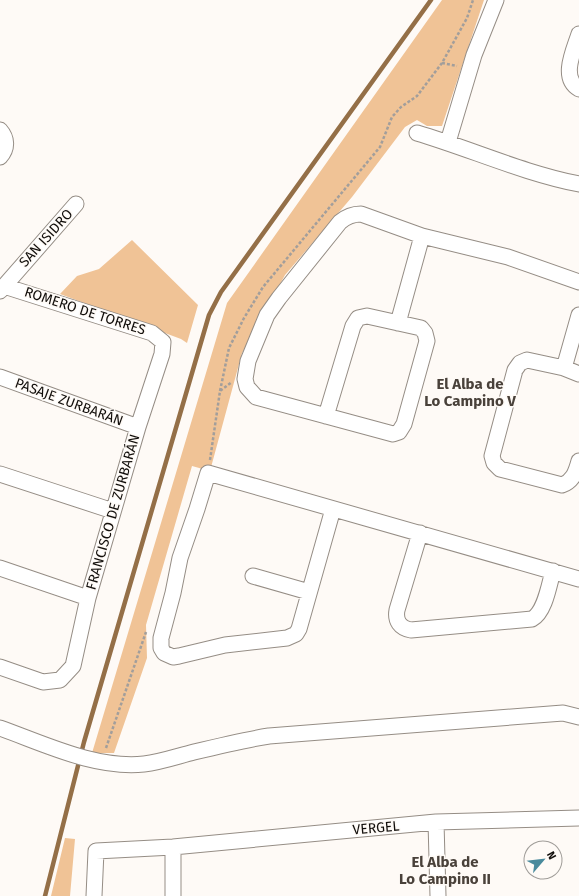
<svg xmlns="http://www.w3.org/2000/svg" width="579" height="896" font-family="'Fira Sans',sans-serif">
  <style>
    .green { fill: #f0c396 }
    .lines { fill: none; stroke-linecap: round; stroke-linejoin: round }
    .stream { stroke: #946f47; stroke-width: 4.5 }
    .minor-casing { stroke: #958d85; stroke-width: 17 }
    .path { stroke: #a29e9b; stroke-width: 2.5; stroke-dasharray: 3 2; stroke-linecap: butt }
    .minor { stroke: #fff; stroke-width: 15 }
    .labels { text-anchor: middle; dominant-baseline: central; stroke-width: 3; stroke-linejoin: round; paint-order: stroke }
    .street-label { font-size: 14px; fill: #110e0b; stroke: #fefaf6 }
    .neighbourhood-label { font-size: 15px; font-weight: bold; fill: #49413a; stroke: #fefaf6 }
  </style>
  <rect width="100%" height="100%" fill="#fefaf6"/>
  <path class="green" d="M442,0H484L442,126H427L417,120L405,127L352,197L285,275L242,353L210,471L192,466L146,625L147,658L114,753H92L227,303Z
    M132,240L198,305L187,343L181,339L60,294L77,276L99,269Z
    M65,838L75,839L70,896H51Z"/>
  <g class="lines">
    <path class="stream" d="M45,896L84,742L209,315L221,292L431,0"/>
    <defs>
      <path id="minor" d="M579,34C574,50 560,78 579,89
        M0,130C7,138 8,148 0,157
        M417,133C471,149 523,173 579,184
        M448,142L474,55L496,0
        M0,291L76,204
        M398,323L422,236
        M564,368L579,315
        M579,374L564,368L527,360L520,363L515,370L492,456L494,463L500,469L562,485C573,481 576,472 579,461
        M0,377L138,427
        M326,416L353,326L358,318L367,316L421,328L425,333L427,341L404,424L399,432L393,434L256,397L247,387L245,379L248,361L267,315L279,298L340,222C347,216 353,214 361,214L422,236L508,257L579,282
        M0,474L113,511
        M333,509L299,629L296,634L287,638L225,645L179,656L173,657L164,653L161,648V638L173,593L180,558L197,509L208,473L579,579
        M420,533L397,610C395,621 400,628 411,630L532,619C545,612 549,585 553,571
        M0,568L88,598
        M253,576L309,592
        M0,667L43,682L60,680L73,666L88,598L138,427L162,354L163,342L152,333L4,286
        M0,728C45,744 95,769 144,764C161,762 178,756 194,752C219,746 244,740 269,736L563,713L579,717
        M436,822L438,896
        M94,896L96,851L173,847L436,822L579,818
        M173,896V847"/>
    </defs>
    <use href="#minor" class="minor-casing"/>
    <path class="path" d="M442,63L457,66
      M220,391L229,348L244,318L263,287L380,147L392,117L401,107L417,96L442,63L467,18L473,0
      M210,460L220,391L232,382
      M106,748L146,632"/>
    <use href="#minor" class="minor"/>
  </g>
  <g class="labels">
    <g class="street-label">
      <text transform="translate(46 238) rotate(-48)">SAN ISIDRO</text>
      <text transform="translate(85 311) rotate(18)">ROMERO DE TORRES</text>
      <text transform="translate(69 402) rotate(20)">PASAJE ZURBARÁN</text>
      <text transform="translate(113 512) rotate(-74)">FRANCISCO DE ZURBARÁN</text>
      <text transform="translate(376 828) rotate(-5)">VERGEL</text>
    </g>
    <g class="neighbourhood-label">
      <text x="470" y="384">El Alba de<tspan x="470" dy="17">Lo Campino V</tspan></text>
      <text x="445" y="862">El Alba de<tspan x="445" dy="17">Lo Campino II</tspan></text>
    </g>
  </g>
  <g transform="translate(543 860) rotate(62)"><circle r="19" fill="#fefaf6" stroke="#9f9c98"/>
  <path d="M0-3L7 15L0 10L-7 15Z" fill="#498a9c"/>
  <text y="-6" font-size="11" font-weight="bold" text-anchor="middle" fill="#110e0b">N</text>
  </g>
</svg>
